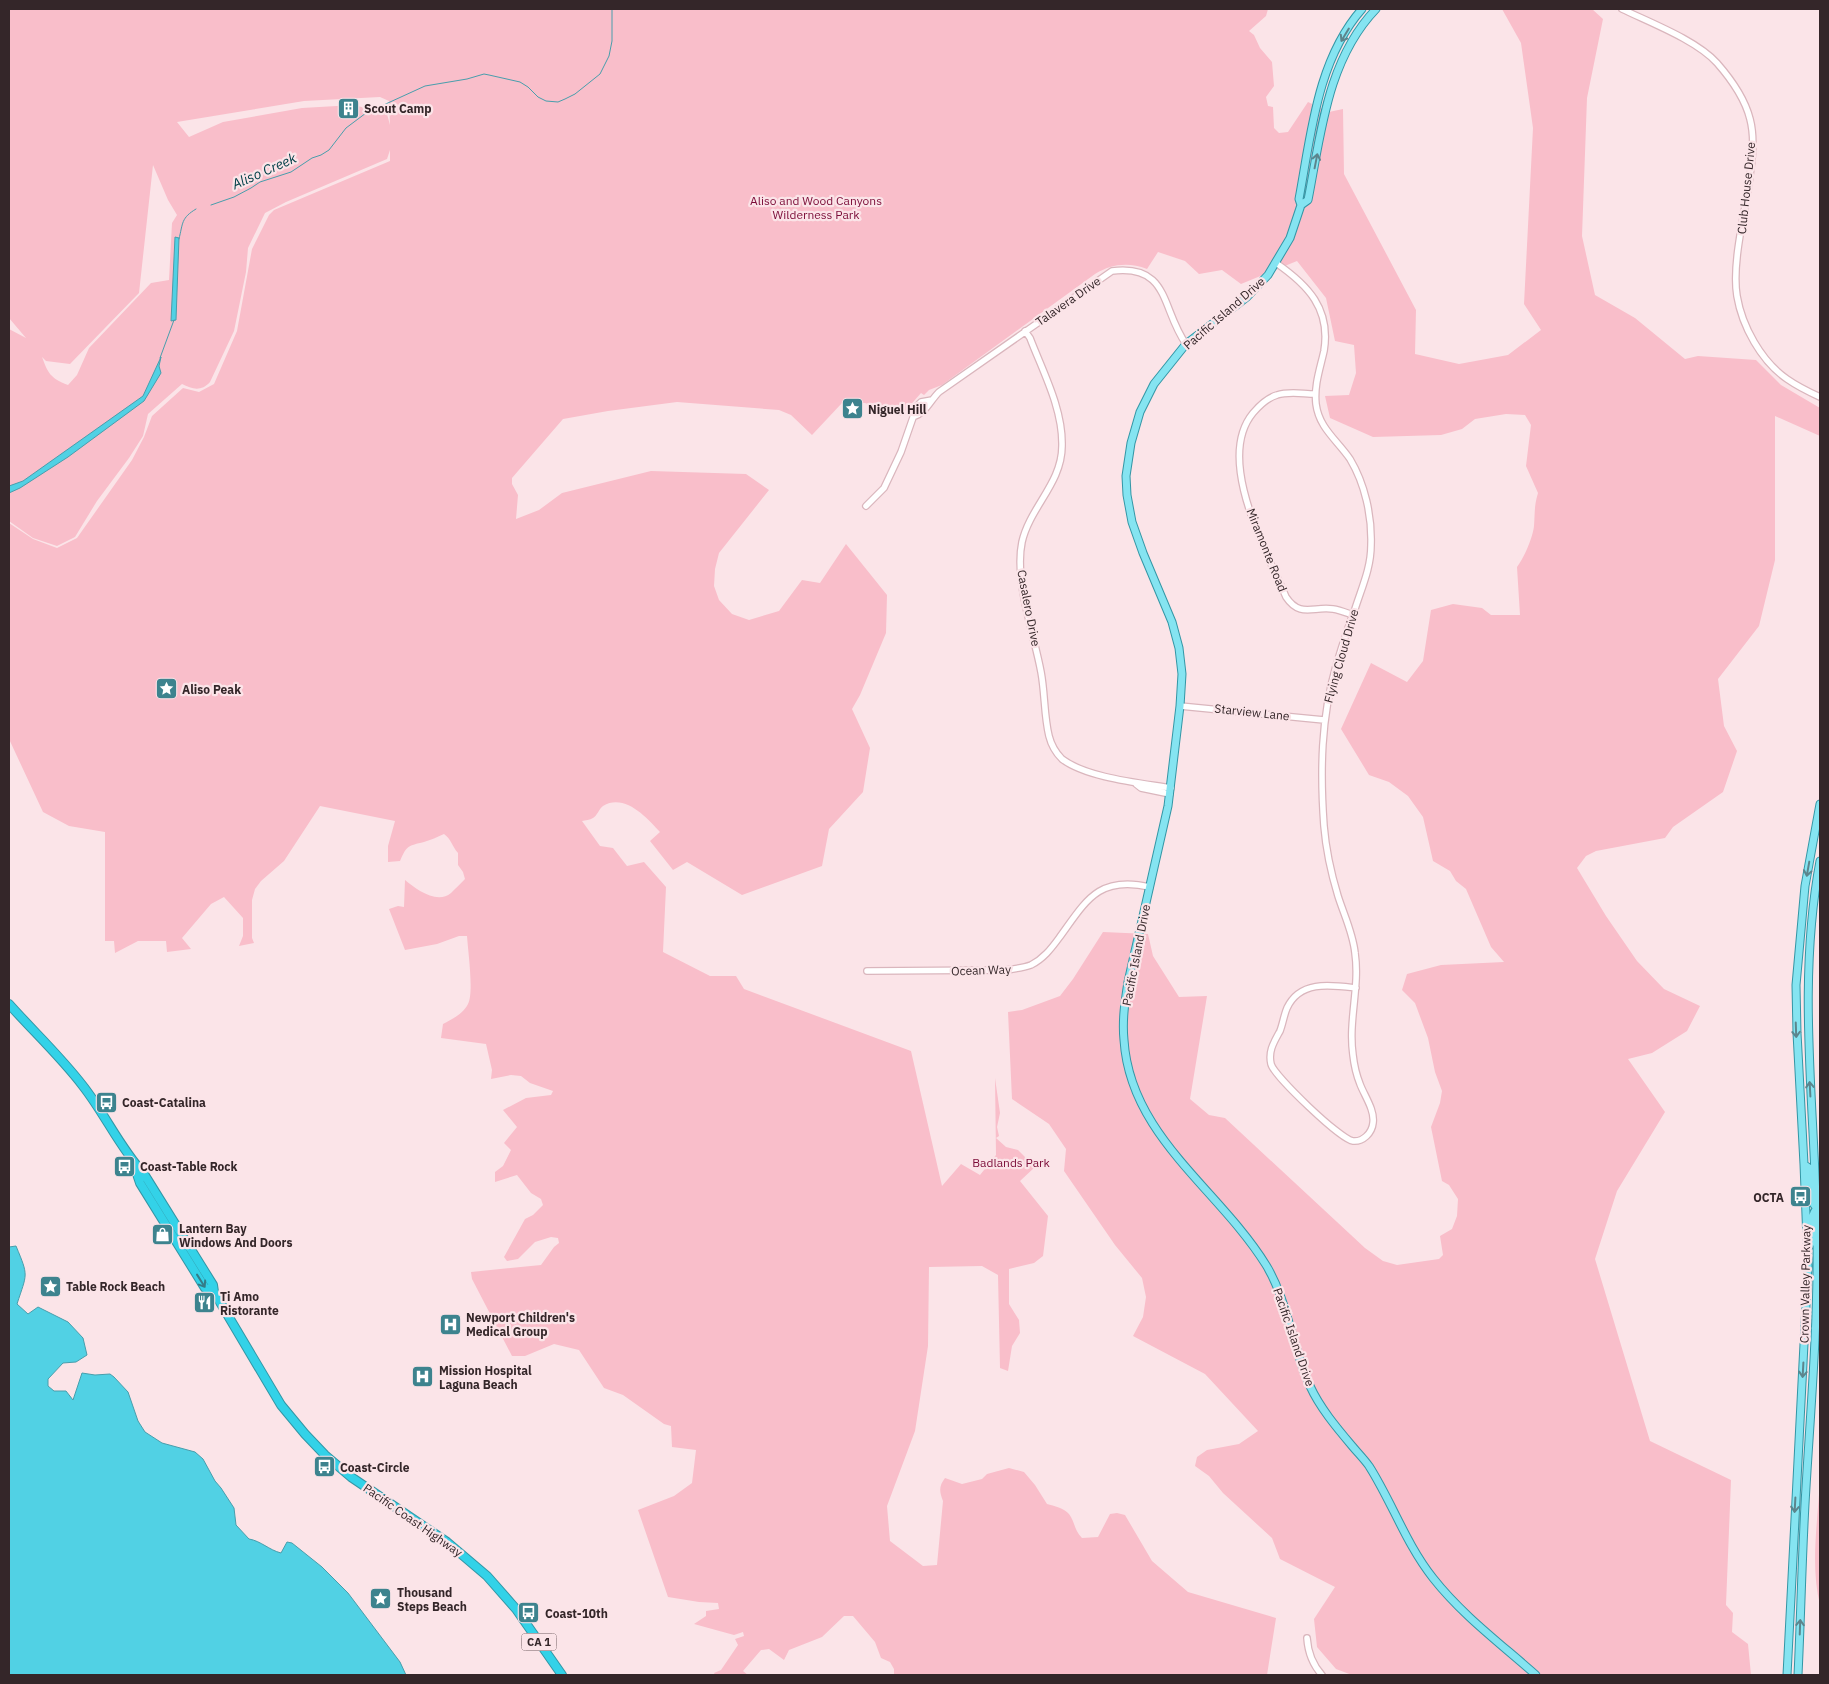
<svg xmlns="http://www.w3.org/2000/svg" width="1829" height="1684" font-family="'IBM Plex Sans',sans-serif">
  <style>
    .green { fill: #f9beca; fill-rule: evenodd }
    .water { fill: #51d1e4; stroke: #489eac }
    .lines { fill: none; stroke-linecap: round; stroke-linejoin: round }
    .stream { stroke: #489eac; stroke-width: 1 }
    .minor-casing { stroke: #dab6bd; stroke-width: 8 }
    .major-casing { stroke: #3396a5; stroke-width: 9 }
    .highway-casing { stroke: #3396a5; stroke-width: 10 }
    .minor { stroke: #fff; stroke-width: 5.5 }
    .major { stroke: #85e4f1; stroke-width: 7 }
    .highway { stroke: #33d2e8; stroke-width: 8 }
    .oneway { stroke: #5c858d }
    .oneway2 { stroke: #347c88 }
    .labels { text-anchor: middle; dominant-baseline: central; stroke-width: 4.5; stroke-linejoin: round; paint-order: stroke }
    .shield { fill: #fbe4e8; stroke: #705f62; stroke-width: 1 }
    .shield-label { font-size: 11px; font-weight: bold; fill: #342629 }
    .poi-label { font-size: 12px; font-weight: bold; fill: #342629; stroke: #fbe4e8; text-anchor: start }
    .street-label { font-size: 12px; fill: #342629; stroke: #fbe4e8 }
    .park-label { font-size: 12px; fill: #7b0c38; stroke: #fbe4e8 }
    .water-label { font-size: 14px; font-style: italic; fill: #034149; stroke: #fbe4e8 }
  </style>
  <rect width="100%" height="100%" fill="#fbe4e8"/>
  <path class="green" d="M9,9H1268L1266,16L1249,31L1254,35L1260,48L1272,62L1274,86L1266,97L1268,106L1273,107L1274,128L1279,133L1288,132L1308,102L1329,112L1343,109L1344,174L1416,310L1415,354L1459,364L1508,355L1541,330L1524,304L1533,128L1521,43L1502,9H1592L1603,19L1587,98L1582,236L1595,295L1635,318L1685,359L1698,356L1756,360L1781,385L1820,408V436L1775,416V560L1759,626L1718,679L1724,726L1737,751L1723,792L1673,827L1665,838L1596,851L1586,856L1577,868L1606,916L1637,961L1664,989L1700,1006L1687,1031L1652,1053L1628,1059L1665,1112L1617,1191L1595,1259L1650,1441L1731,1480L1726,1605L1733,1613L1732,1632L1748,1644L1751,1675H1352L1336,1669L1317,1647L1314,1619L1335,1587L1280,1559L1272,1538L1223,1493L1209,1476L1195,1466L1197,1457L1207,1450L1239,1444L1258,1431L1205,1374L1133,1336L1143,1317L1146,1297L1142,1278L1115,1245L1064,1171L1066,1149L1049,1124L1012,1099L1008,1012L1022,1010L1060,996L1073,979L1103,932L1148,934L1153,956L1179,997L1207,996L1190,1099L1209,1115L1225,1118L1365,1248L1383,1261L1397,1265L1439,1259L1443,1255L1440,1236L1452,1229L1457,1216L1458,1199L1449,1185L1442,1181L1431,1127L1440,1103L1442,1091L1435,1072L1428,1038L1415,1003L1402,990L1407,974L1441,965L1504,962L1491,947L1466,889L1456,881L1450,871L1433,861L1423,817L1408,796L1389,782L1369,775L1341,729L1371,663L1407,682L1423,661L1431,610L1453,604L1482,608L1491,615H1520L1517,567C1524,558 1533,537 1534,526C1535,513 1534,506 1538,493L1526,466L1531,425L1525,415L1506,414L1475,419L1462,429L1441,435L1373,437L1330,418L1325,396L1349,395L1356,373L1354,345L1335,341L1326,298L1297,261L1241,284L1222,270L1199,274L1185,261L1158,252L1147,269C1128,262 1112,264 1095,274L942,385L929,390L924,395L921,393L901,416L865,403H842L812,435L791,415L779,410L677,402L608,411L563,419L512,478V484L518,495L516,519L539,510L562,493L651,471L746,474L769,490L719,553L715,569L714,586L719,600L732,614L749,620L779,611L802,580L820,583L846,544L887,595L886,633L860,695L852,709L870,748L863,792L829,829L822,866L742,895L687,862L673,870L650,841L660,832C647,818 625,793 603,806C599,809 597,816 593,818C590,820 585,820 582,821L600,846L613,848L627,866L644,862L666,887L663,952L710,976H736L744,989L911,1051L942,1186L961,1164L980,1175L996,1155L995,1078L1000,1113L997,1127L999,1136L996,1138L1006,1147L1018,1150L1035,1167L1020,1181L1048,1216L1043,1256L1034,1263L1009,1269V1304L1019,1320L1020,1333L1012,1346L1008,1371L1000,1368L998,1275L982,1266L929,1267L928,1346L915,1431L887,1506L890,1541L923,1566L937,1565L943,1501C939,1491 939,1486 945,1478L962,1484L982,1479L987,1474L1009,1468L1024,1472L1035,1485L1047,1504C1054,1506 1064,1508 1069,1514C1075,1522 1074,1530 1082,1538L1098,1537L1110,1514L1117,1513L1125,1515L1152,1561L1188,1592L1276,1618L1267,1675H894V1669L890,1662L881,1658L875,1642L853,1616H844L822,1637L789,1650L784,1660L769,1649L761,1650L743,1671L748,1675H715L714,1673L721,1670L738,1645L735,1639L744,1636L743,1632L734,1635L694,1624L706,1616V1611L719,1609L718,1603L699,1602L668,1597L638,1510L674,1496L692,1483L696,1450L672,1447L671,1426L664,1424L623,1395L604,1388L579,1350L554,1344L525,1356H512L472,1279L471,1272L541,1265L554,1247L559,1243L558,1238L551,1237L535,1242L518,1259L507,1261L504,1257L525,1219L533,1215L543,1205L541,1199L531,1193L517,1175L495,1182V1172L503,1166L511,1150L504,1143L517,1127L503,1110L526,1098L551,1095L553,1091L530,1083L521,1076L511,1075L491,1079L492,1070L486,1044L441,1038L443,1024C452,1019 463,1014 468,1004C474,993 468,951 467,936H459L437,944L405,950L389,909L398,906L404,907L405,880C416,889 437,905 451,893C456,888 461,883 465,879L463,872L458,865V853C452,846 451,839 444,834C437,837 431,840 424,842C408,846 407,845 400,861L388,862V846L395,821L320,806L284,861L261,881L255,889L252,900V938L254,943L239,946L243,936V918L224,897L211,904L182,938L191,949L167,952L166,941H138L115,953L114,941H105V832L69,826L43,812L9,739V523L33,539L57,548L77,538L132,460L144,437L152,416L183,388L199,392L214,384L237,331L252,249L269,215L274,210L390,161V150L387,159L286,202L265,213L248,248L246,272L234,331L210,382C201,392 192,389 182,384L148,414L143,436L129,458L97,501L75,537L57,546L33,538L9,521V329L26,338L9,318ZM380,97L389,101L390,125L387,114L354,105L302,108L223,122L189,137L177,122L304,101ZM153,165L168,200L177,215L172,223L169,280L151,283L89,348L77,375L68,385C50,378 48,373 42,357L46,361L70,364L139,293Z
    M1820,1479V1605C1810,1565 1818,1520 1820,1479Z"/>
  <path class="water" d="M175,237L179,238L176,320L171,321Z
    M161,357L159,366L161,373L144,401L68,457L20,488L9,493V486L23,481L143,396Z
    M16,1246C29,1277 27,1273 17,1304L28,1314L38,1307L68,1322L83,1338L87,1355L76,1362L63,1363L48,1379V1386L54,1391H66L73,1400L82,1373L95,1375L110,1374L114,1377L128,1392L138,1421L145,1432L162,1443L195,1452L203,1459L215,1481L221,1488L234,1508L236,1525L249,1539C261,1541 269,1550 281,1553L287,1542L292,1543L322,1567L348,1593L400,1662L406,1675H9V1247Z"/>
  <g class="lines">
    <path class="stream" d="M211,205L234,197L251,188L260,182L291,172L312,158L321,155L329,150L346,128L366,113L425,86L467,79L484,74L489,75L520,82L528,87L538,97L546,101L558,102L565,99L575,94L600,74L609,56L612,41V9
      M179,239C183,223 181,218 196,209
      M160,358L174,320"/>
    <defs>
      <path id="minor" d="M1622,9C1651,23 1696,40 1717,63C1731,79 1745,99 1750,119C1756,142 1751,167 1748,190C1743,221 1732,266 1737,296C1742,326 1761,361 1787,379C1797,386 1809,392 1820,397
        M1276,263C1308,285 1331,309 1324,351C1320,369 1314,385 1316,404C1319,428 1337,440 1350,459C1365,484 1372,516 1371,545C1371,568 1362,587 1355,609C1348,627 1342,646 1336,666C1321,718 1320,771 1324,826C1326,850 1331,873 1338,896C1344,915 1353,933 1355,953C1360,987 1348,1021 1353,1055C1354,1064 1356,1074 1360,1084C1364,1095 1375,1110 1373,1123C1372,1133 1363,1142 1353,1141C1341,1140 1274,1076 1271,1064C1268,1051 1274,1042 1280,1031C1283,1023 1284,1015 1287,1008C1300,980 1331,985 1356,988
        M1025,331L1030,338C1043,372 1063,409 1062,446C1062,483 1030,507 1022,542C1014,580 1034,634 1041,672C1045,693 1044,716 1049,736C1051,744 1056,753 1062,759C1087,778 1141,783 1171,788
        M1315,394C1303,394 1289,391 1277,395C1267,398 1259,406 1253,413C1215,459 1266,550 1286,597C1300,618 1313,606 1333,609C1340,610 1347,613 1353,615
        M913,417C927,412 929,402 939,392L1112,271C1170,264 1161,309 1186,344
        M866,506L884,488L901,452L917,406L921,402L932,400
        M1180,706L1324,720
        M1136,784L1141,788L1170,794
        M867,971L1005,970C1014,969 1023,968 1031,965C1043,959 1051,949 1059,938C1086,901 1098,875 1150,887
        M1307,1638C1308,1653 1312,1664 1322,1675"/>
      <path id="major" d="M1376,9C1327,60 1321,134 1308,200L1301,205L1290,238L1268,275L1247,297L1186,344L1154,384L1140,412L1131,443L1126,476L1127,495L1132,522L1143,553L1172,622L1179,648L1182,674L1180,706L1168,806L1128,982C1125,1001 1122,1020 1124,1040C1130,1136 1219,1189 1266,1265C1288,1301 1292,1347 1310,1386C1320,1408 1337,1428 1353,1447C1358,1453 1364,1459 1369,1466C1392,1502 1406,1544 1433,1578C1462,1615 1501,1644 1536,1675
        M1301,205L1299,199C1311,135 1317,60 1362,9
        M1806,1166L1809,1168L1812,1202L1816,1207
        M1807,1249C1819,1234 1806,1221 1817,1208
        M1787,1675L1808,1266L1804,1164L1797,1033L1796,985L1805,886L1820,804
        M1798,1675C1801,1613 1802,1550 1806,1487C1811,1405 1818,1323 1817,1241C1816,1113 1796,989 1820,861"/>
      <path id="highway" d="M9,1004C33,1031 61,1057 83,1086C105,1114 120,1148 144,1174L213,1285L214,1292L281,1405L305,1434L325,1455L351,1477L447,1542L487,1576L516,1609L562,1675
        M134,1165L140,1183L205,1288L214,1292"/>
    </defs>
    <use href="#minor" class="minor-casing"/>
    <use href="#major" class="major-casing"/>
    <use href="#highway" class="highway-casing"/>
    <use href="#minor" class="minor"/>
    <use href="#major" class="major"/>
    <use href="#highway" class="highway"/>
  </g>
  <defs><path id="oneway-shaft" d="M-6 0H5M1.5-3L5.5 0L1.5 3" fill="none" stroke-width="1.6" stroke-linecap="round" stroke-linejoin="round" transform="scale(1.25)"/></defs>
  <g class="oneway">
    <use href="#oneway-shaft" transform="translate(1345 35) rotate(121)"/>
    <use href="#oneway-shaft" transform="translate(1316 161) rotate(-79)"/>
    <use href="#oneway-shaft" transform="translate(1808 869) rotate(100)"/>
    <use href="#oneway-shaft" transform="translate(1796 1030) rotate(88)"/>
    <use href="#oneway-shaft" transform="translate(1810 1089) rotate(-93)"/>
    <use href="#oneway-shaft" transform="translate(1803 1370) rotate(93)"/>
    <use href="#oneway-shaft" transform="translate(1795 1505) rotate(93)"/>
    <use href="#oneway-shaft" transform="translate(1800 1627) rotate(-88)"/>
  </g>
  <use class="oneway2" href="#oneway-shaft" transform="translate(201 1281) rotate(58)"/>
  <defs>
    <symbol id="building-square" viewBox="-11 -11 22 22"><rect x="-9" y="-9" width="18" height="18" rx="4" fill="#3d838e" stroke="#fbe4e8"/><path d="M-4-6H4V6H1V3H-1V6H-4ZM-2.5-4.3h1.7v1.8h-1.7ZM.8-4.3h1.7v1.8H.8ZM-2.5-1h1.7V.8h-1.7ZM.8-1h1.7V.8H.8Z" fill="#fff"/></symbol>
    <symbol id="sight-square" viewBox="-11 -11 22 22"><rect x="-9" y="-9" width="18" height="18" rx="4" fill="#3d838e" stroke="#fbe4e8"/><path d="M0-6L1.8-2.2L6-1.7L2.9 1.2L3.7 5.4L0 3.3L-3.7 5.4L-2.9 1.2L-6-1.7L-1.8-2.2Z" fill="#fff"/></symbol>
    <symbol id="bus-square" viewBox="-11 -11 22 22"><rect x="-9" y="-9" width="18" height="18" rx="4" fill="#3d838e" stroke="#fbe4e8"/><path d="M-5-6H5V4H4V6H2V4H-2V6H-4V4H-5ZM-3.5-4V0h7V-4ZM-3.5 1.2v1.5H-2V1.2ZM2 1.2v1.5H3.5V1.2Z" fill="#fff"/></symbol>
    <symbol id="shop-square" viewBox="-11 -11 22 22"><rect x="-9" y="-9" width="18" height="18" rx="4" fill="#3d838e" stroke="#fbe4e8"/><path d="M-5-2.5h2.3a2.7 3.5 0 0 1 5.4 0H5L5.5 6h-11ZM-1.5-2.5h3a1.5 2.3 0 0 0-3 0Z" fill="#fff"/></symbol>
    <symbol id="restaurant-square" viewBox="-11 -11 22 22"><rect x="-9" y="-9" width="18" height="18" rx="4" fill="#3d838e" stroke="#fbe4e8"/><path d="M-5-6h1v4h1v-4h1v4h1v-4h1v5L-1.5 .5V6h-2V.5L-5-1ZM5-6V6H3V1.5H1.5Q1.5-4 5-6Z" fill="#fff"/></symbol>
    <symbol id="hospital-square" viewBox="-11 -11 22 22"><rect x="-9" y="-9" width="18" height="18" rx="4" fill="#3d838e" stroke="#fbe4e8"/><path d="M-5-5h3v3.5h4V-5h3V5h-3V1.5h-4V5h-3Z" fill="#fff"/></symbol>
  </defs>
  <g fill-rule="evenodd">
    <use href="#building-square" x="336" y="96" width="25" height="25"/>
    <use href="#sight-square" x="840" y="396" width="25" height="25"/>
    <use href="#sight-square" x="154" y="676" width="25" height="25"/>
    <use href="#bus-square" x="94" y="1090" width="25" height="25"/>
    <use href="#bus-square" x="112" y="1154" width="25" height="25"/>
    <use href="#bus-square" x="1788" y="1184" width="25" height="25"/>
    <use href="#shop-square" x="150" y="1222" width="25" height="25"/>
    <use href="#sight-square" x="38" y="1274" width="25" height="25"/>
    <use href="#restaurant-square" x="192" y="1290" width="25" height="25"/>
    <use href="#hospital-square" x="438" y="1312" width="25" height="25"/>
    <use href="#hospital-square" x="410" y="1364" width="25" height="25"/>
    <use href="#bus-square" x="312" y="1454" width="25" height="25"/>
    <use href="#sight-square" x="368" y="1586" width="25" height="25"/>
    <use href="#bus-square" x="516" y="1600" width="25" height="25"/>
  </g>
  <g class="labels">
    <rect class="shield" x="521.5" y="1633.5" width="35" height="17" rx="4"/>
    <g class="shield-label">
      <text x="539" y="1642">CA 1</text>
    </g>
    <g class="poi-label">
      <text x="364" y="108">Scout Camp</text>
      <text x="868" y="409">Niguel Hill</text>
      <text x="182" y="689">Aliso Peak</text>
      <text x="122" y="1102">Coast-Catalina</text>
      <text x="140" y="1166">Coast-Table Rock</text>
      <text x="1784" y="1197" text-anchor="end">OCTA</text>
      <text x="179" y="1228">Lantern Bay<tspan x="179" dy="14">Windows And Doors</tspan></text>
      <text x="66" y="1286">Table Rock Beach</text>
      <text x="220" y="1296">Ti Amo<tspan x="220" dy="14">Ristorante</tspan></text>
      <text x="466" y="1317">Newport Children's<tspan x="466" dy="14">Medical Group</tspan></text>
      <text x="439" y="1370">Mission Hospital<tspan x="439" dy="14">Laguna Beach</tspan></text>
      <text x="340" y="1467">Coast-Circle</text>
      <text x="397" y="1592">Thousand<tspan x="397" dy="14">Steps Beach</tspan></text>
      <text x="545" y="1613">Coast-10th</text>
    </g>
    <g class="street-label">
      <text transform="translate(1746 188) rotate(-84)">Club House Drive</text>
      <text transform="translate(1068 301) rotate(-35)">Talavera Drive</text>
      <text transform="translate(1224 313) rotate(-41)">Pacific Island Drive</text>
      <text transform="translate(1267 550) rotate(68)">Miramonte Road</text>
      <text transform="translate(1029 608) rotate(79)">Casalero Drive</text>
      <text transform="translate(1341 656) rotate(-74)">Flying Cloud Drive</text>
      <text transform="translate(1252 712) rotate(6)">Starview Lane</text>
      <text transform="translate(1136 955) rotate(-79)">Pacific Island Drive</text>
      <text transform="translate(981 970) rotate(-2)">Ocean Way</text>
      <text transform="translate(1805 1284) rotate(-89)">Crown Valley Parkway</text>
      <text transform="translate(1294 1337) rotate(71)">Pacific Island Drive</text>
      <text transform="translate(413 1520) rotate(35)">Pacific Coast Highway</text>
    </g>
    <g class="park-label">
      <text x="816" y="200">Aliso and Wood Canyons<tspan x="816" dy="14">Wilderness Park</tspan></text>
      <text x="1011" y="1162">Badlands Park</text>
    </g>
    <g class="water-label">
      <text transform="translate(264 171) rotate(-24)">Aliso Creek</text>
    </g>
  </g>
  <rect width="1829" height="1684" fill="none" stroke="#342629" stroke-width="20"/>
</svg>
